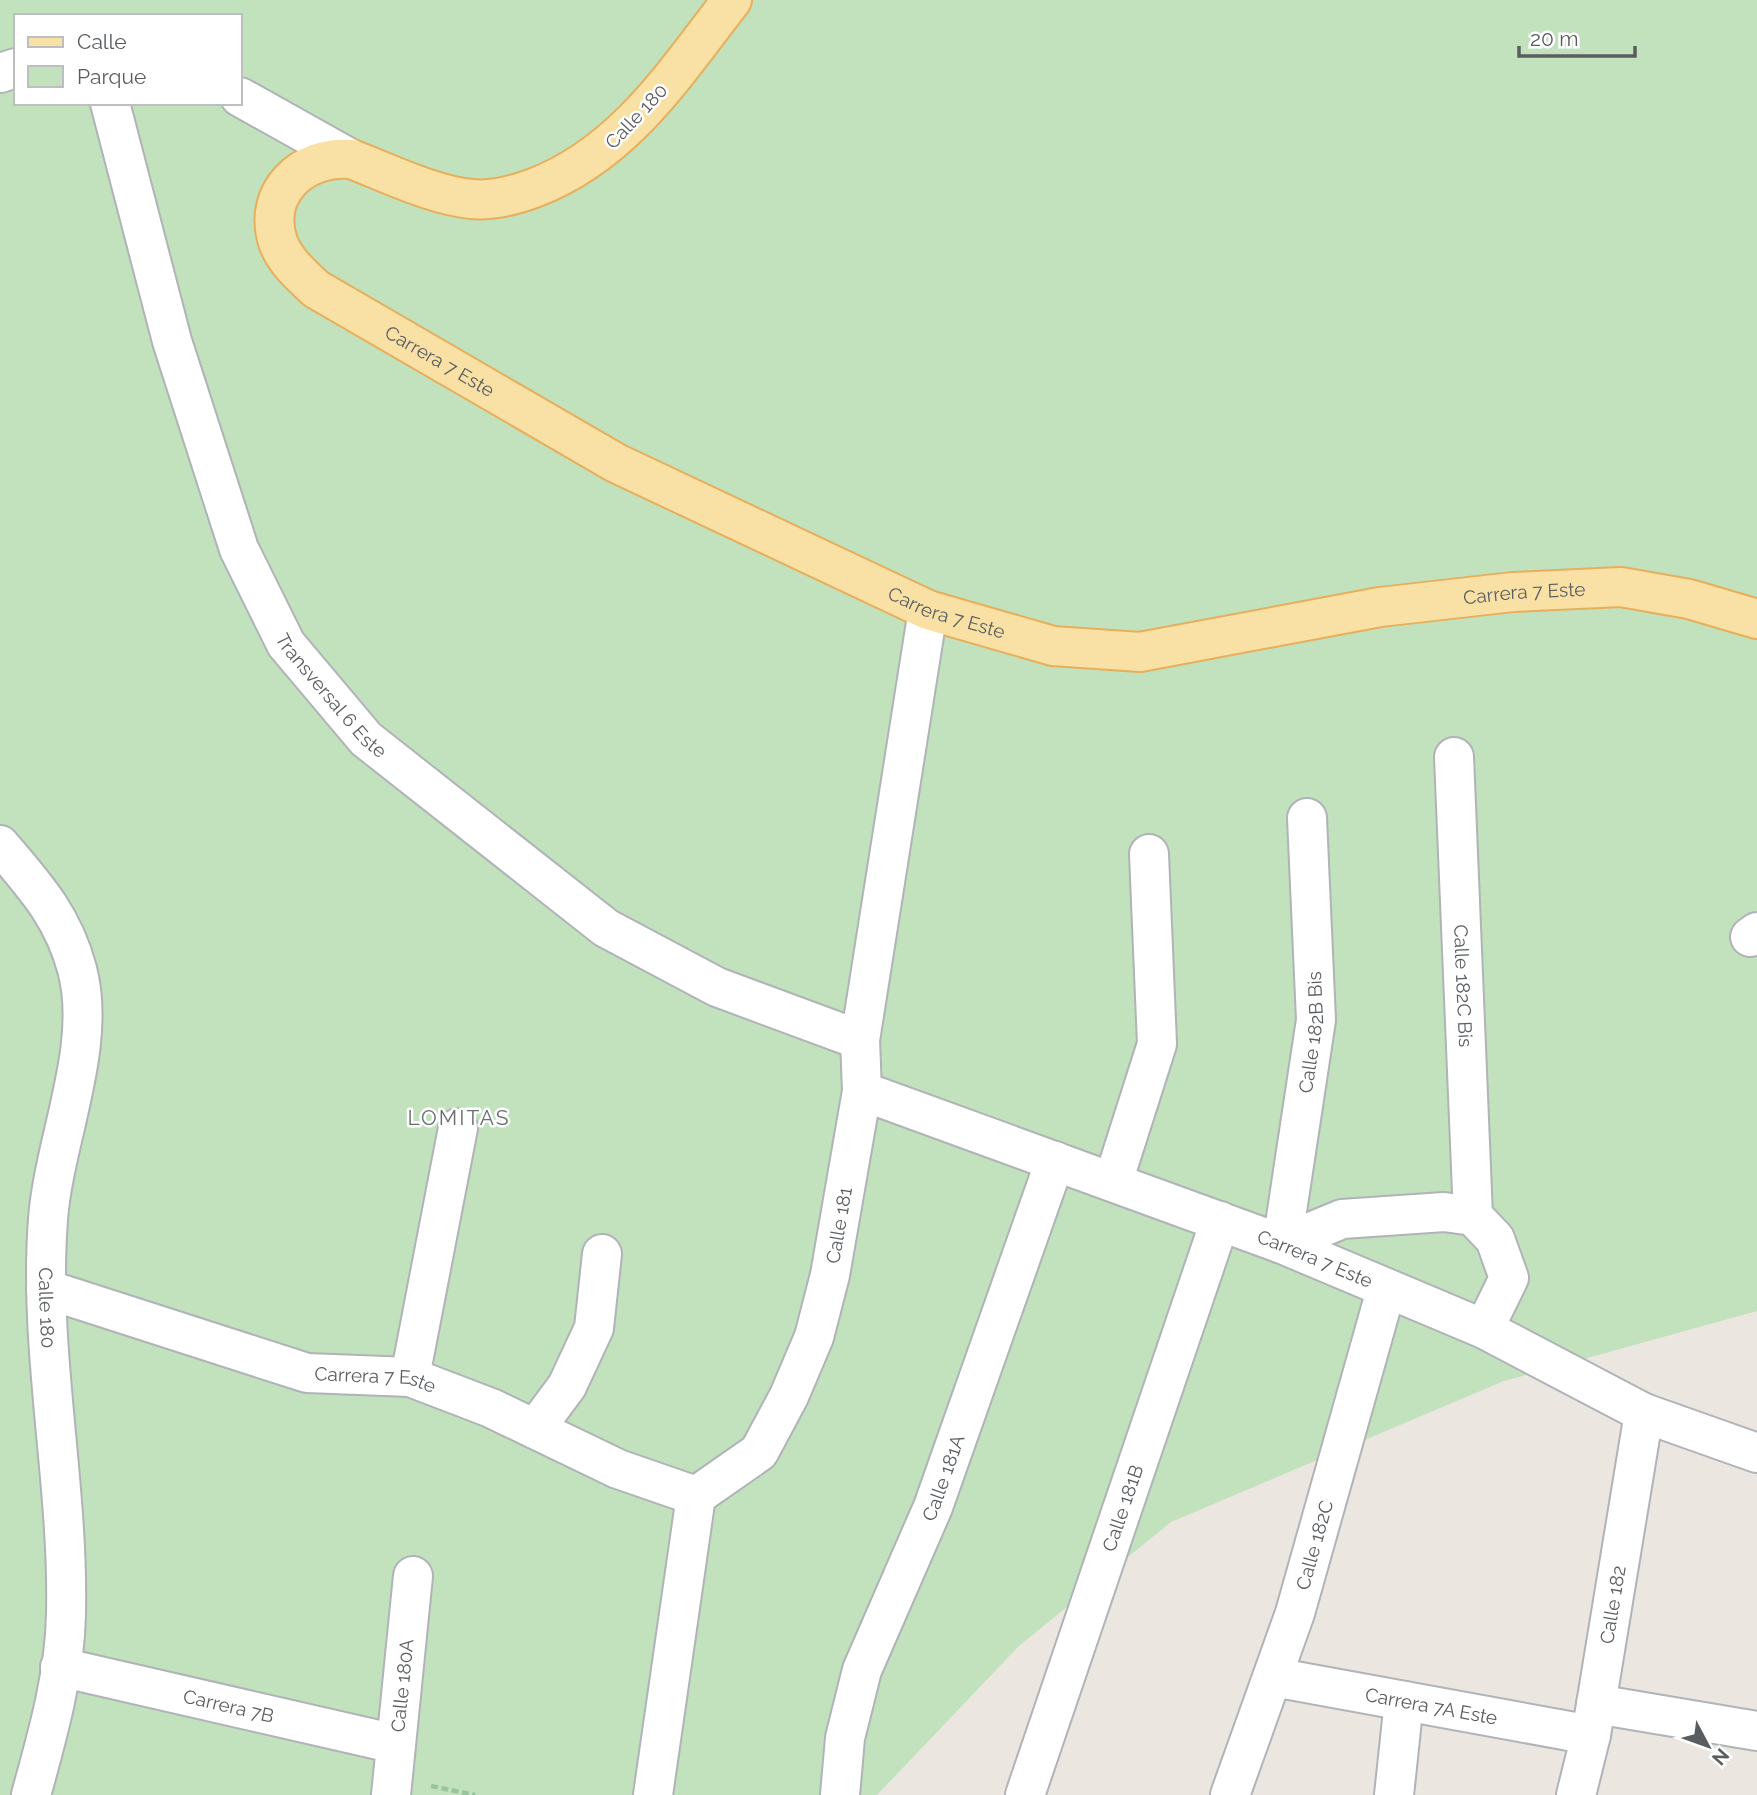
<svg xmlns="http://www.w3.org/2000/svg" width="1757" height="1795" font-family="Raleway,sans-serif">
  <style>
    .green { fill: #c2e1bd; fill-rule: evenodd }
    .lines { fill: none; stroke-linecap: round; stroke-linejoin: round }
    .minor-casing { stroke: #b0b3b7; stroke-width: 42 }
    .major-casing { stroke: #e7af5c; stroke-width: 42 }
    .path { stroke: #98c49f; stroke-width: 4.5; stroke-dasharray: 7 3.5; stroke-linecap: butt }
    .minor { stroke: #fff; stroke-width: 38 }
    .major { stroke: #f9e1a6; stroke-width: 38 }
    .labels { text-anchor: middle; dominant-baseline: central; stroke-width: 5; stroke-linejoin: round; paint-order: stroke }
    .street-label { font-size: 19px; fill: #595d60; stroke: #fff }
    .neighbourhood-label { font-size: 21px; letter-spacing: 2px; fill: #6a6f72; stroke: #fff }
  </style>
  <rect width="100%" height="100%" fill="#ebe7e0"/>
  <path class="green" d="M0,0H1757V1311L1504,1381L1171,1522L1019,1646L877,1795H0ZM16,16H240V103H16Z"/>
  <g class="lines">
    <defs>
      <g id="minor">
        <path d="M0,73L16,68"/>
        <path d="M240,97L351,159"/>
        <path id="s1" d="M110,103L172,341L239,549L286,644L366,739L606,928L717,987L860,1040"/>
        <path id="s2" d="M1454,757L1473,1216"/>
        <path id="s3" d="M0,845C34,885 63,916 77,969C98,1046 54,1140 48,1219C38,1351 69,1482 66,1614C65,1675 47,1737 31,1795"/>
        <path d="M1750,937L1757,932"/>
        <path id="s4" d="M862,1091L1282,1244L1484,1329L1644,1413L1757,1453"/>
        <path d="M1113,1182L1157,1044L1149,854"/>
        <path id="s5" d="M1282,1244L1316,1020L1307,818"/>
        <path d="M1282,1244L1342,1219L1444,1212L1473,1216L1495,1239L1509,1278L1484,1329"/>
        <path id="s6" d="M46,1289L307,1373L410,1377L491,1408L618,1469L696,1496"/>
        <path d="M410,1377L458,1128"/>
        <path d="M535,1429L567,1386L594,1328L602,1254"/>
        <path id="s7" d="M60,1667L396,1744"/>
        <path id="s8" d="M1273,1677L1591,1735"/>
        <path d="M1596,1704L1757,1731"/>
        <path id="s9" d="M391,1795L413,1576"/>
        <path id="s10" d="M653,1795L696,1496L759,1452L789,1396L814,1337L830,1275L862,1091L860,1040L928,610"/>
        <path id="s11" d="M840,1795L845,1738L862,1670L933,1507L1055,1161"/>
        <path id="s12" d="M1025,1795L1220,1221"/>
        <path id="s13" d="M1230,1795L1295,1613L1386,1290"/>
        <path d="M1394,1795L1404,1701"/>
        <path id="s14" d="M1576,1795L1591,1735L1644,1413"/>
      </g>
      <g id="major">
        <path id="s15" d="M732,0C675,73 624,154 534,188C515,195 492,201 472,199C434,196 386,172 351,159C303,155 262,192 278,242C285,261 301,275 316,289L616,463L928,610L1053,646L1140,652L1380,607L1513,592L1621,587L1689,599L1757,619"/>
      </g>
    </defs>
    <use href="#minor" class="minor-casing"/>
    <use href="#major" class="major-casing"/>
    <path class="path" d="M431,1786L475,1795"/>
    <use href="#minor" class="minor"/>
    <use href="#major" class="major"/>
  </g>
  <g class="labels">
    <g class="street-label">
      <text transform="translate(636 116) rotate(-47)">Calle 180</text>
      <text stroke="none"><textPath href="#s15" startOffset="805">Carrera 7 Este</textPath></text>
      <text stroke="none"><textPath href="#s15" startOffset="1960">Carrera 7 Este</textPath></text>
      <text stroke="none"><textPath href="#s15" startOffset="1372">Carrera 7 Este</textPath></text>
      <text stroke="none"><textPath href="#s1" startOffset="639">Transversal 6 Este</textPath></text>
      <text stroke="none"><textPath href="#s2" startOffset="229">Calle 182C Bis</textPath></text>
      <text stroke="none"><textPath href="#s5" startOffset="214">Calle 182B Bis</textPath></text>
      <text stroke="none"><textPath href="#s10" startOffset="621">Calle 181</textPath></text>
      <text stroke="none"><textPath href="#s4" startOffset="483">Carrera 7 Este</textPath></text>
      <text stroke="none"><textPath href="#s3" startOffset="490">Calle 180</textPath></text>
      <text stroke="none"><textPath href="#s6" startOffset="343">Carrera 7 Este</textPath></text>
      <text stroke="none"><textPath href="#s11" startOffset="336">Calle 181A</textPath></text>
      <text stroke="none"><textPath href="#s12" startOffset="303">Calle 181B</textPath></text>
      <text stroke="none"><textPath href="#s13" startOffset="264">Calle 182C</textPath></text>
      <text stroke="none"><textPath href="#s14" startOffset="194">Calle 182</textPath></text>
      <text stroke="none"><textPath href="#s9" startOffset="110">Calle 180A</textPath></text>
      <text stroke="none"><textPath href="#s7" startOffset="173">Carrera 7B</textPath></text>
      <text stroke="none"><textPath href="#s8" startOffset="161">Carrera 7A Este</textPath></text>
    </g>
    <g class="neighbourhood-label">
      <text x="459" y="1117">LOMITAS</text>
    </g>
  </g>
  <rect x="14" y="14" width="228" height="91" fill="#ffffff" stroke="#bdbebf" stroke-width="2"/>
  <rect x="28" y="37" width="35" height="10" fill="#f9e1a6" stroke="#bdbebf" stroke-width="2"/>
  <text x="77" y="49" font-size="21" fill="#595d60">Calle</text>
  <rect x="28" y="66" width="35" height="21" fill="#c2e1bd" stroke="#bdbebf" stroke-width="2"/>
  <text x="77" y="84" font-size="21" fill="#595d60">Parque</text>
  <g transform="translate(1708 1746) rotate(131)" stroke="#ffffff" stroke-width="5" paint-order="stroke">
  <path d="M0-5L12 26L0 18L-12 26Z" fill="#595d60"/>
  <text y="-10" font-size="19" font-weight="bold" text-anchor="middle" fill="#595d60">N</text>
  </g>
  <path d="M1519 46v10h116v-10" fill="none" stroke="#595d60" stroke-width="3.5"/>
  <text x="1530" y="46" font-size="21" fill="#595d60" stroke="#ffffff" stroke-width="5" paint-order="stroke">20 m</text>
</svg>
